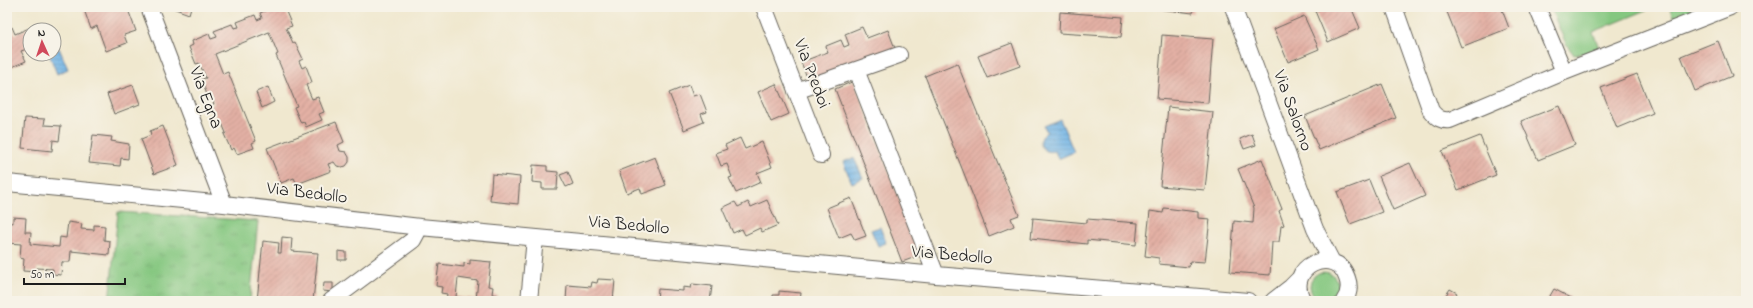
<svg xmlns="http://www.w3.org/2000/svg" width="1753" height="308" font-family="'Indie Flower',sans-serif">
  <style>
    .green { fill: #85c780; stroke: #50724e }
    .park { fill: url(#park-tufts); stroke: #50724e }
    .water { fill: url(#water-rules); stroke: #466880 }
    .building { fill: url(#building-hatch); fill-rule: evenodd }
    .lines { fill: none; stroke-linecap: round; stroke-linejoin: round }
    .street-casing { stroke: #66635b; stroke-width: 18 }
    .street { stroke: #fff; stroke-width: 16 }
    .labels { text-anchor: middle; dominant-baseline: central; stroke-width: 4; stroke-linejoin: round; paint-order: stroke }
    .street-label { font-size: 18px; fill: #1c1c1c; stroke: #f7f3e8 }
  </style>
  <defs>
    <pattern id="park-tufts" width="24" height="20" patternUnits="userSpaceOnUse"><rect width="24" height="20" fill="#85c780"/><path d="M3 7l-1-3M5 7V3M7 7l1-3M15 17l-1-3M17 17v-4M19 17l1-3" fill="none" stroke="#72aa6e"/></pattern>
    <pattern id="water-rules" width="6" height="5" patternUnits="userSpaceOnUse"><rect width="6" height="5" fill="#6fb3e5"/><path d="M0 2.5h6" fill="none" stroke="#6099c4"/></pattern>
    <pattern id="building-hatch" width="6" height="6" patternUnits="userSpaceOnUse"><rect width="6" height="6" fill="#e3b0a4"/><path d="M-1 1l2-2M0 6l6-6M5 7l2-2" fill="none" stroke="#c2978d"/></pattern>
  </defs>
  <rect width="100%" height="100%" fill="#f7f3e8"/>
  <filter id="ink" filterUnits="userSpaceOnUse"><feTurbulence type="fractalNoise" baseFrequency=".025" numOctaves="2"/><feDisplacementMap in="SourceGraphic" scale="8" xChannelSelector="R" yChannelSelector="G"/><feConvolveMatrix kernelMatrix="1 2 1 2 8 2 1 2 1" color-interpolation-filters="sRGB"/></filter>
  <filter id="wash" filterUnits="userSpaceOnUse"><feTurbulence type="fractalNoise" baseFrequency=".012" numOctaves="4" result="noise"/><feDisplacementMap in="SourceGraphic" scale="16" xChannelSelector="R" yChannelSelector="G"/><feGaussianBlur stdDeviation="0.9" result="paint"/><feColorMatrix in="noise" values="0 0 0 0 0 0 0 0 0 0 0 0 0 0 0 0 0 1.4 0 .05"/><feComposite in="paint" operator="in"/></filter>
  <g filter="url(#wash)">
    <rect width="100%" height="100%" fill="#f0e8cf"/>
    <path class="green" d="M1550,7H1654L1593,32L1599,48L1586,53L1574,55L1566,44Z
      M1669,7H1693L1687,14L1674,19Z
      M1310 286a14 14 0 1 1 28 0a14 14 0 1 1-28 0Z"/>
    <path class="park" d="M118,212L258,221L250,301H109Z"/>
    <path class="water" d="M59,48L68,69L57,74L49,54H54V50Z
      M1060,119L1074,152L1058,159L1055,151C1047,153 1042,150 1040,142L1043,135L1047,132L1044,126Z
      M854,158L863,178L852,183L843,162Z
      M880,227L886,243L878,246L871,230Z"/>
    <g id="blocks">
      <path class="building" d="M83,7H127L136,31L124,35L127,43L106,51L97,26L91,29Z
        M170,7H191L189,14Z
        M274,7H278L279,10L284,7L292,26L286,28L293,43L295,42L303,59L299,61L302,68L306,66L312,82L306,85L312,99L318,97L324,112L319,114L322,120L306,127L304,122L301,123L294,107L297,106L276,55L278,54L269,32L215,54L223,74L228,72L256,141L252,143L254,148L237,154L234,148L231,150L224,134L226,133L221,121L218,122L211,105L214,104L211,96L208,97L201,79L206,78L199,63L196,64L189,47L193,45L192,41L209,34L211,39L217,37L214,31L232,24L234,28L239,27L237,22L255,15L257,20L262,18L260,13Z
        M1139,7H1194L1193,13Z
        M1325,7H1351L1360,28L1328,42L1315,11Z
        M1445,7H1501L1509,28L1461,47Z
        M1060,12L1123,17L1121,37L1059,33Z
        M1304,16L1319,49L1288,62L1274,29Z
        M34,26L36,30H30V48L21,51L26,61L12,67L7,54V29L12,27L15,34Z
        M862,27L867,38L888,30L896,51L810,85L801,62L828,52L826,46L841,40L844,47L849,45L845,34Z
        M1162,35L1213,39L1208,103L1157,99Z
        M1718,41L1732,76L1695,91L1681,56Z
        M1012,43L1020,66L987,78L978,56Z
        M957,63L1019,215L1011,218L1014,226L989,236L925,76Z
        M1637,74L1653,113L1617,128L1601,88Z
        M854,81L921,255L902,262L835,89Z
        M776,84L789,114L771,122L758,92Z
        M1382,84L1396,118L1319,150L1305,116Z
        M133,85L140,104L114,114L107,94Z
        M689,85L693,96L700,94L707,112L701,114L704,122L684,130L669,93Z
        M268,87L274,102L262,108L256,92Z
        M1559,106L1575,145L1538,160L1521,121Z
        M1168,107L1213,112L1205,190L1160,186Z
        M25,118L45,119L44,125L61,126L59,141L53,140L52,151L22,148Z
        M336,122L344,142L338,145L340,151L346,152L349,157V162L346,166L342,167L337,166L334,162L328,164L331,171L297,184L294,178L281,183L267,148Z
        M163,126L178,165L154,174L141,139L151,135L150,131Z
        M1252,134L1256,145L1244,149L1240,139Z
        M93,135L112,137L111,141L129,144L128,159L121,158L120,166L89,163Z
        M1480,136L1496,175L1458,190L1442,151Z
        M740,138L745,149L762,142L772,167L757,173L761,182L736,193L729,178L732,177L727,164L721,166L716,153L727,149L725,145Z
        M655,157L666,185L642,194L640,188L627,193L619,171Z
        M1262,159L1282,209L1279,211L1284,225L1281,226L1279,242H1272L1270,275L1230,272L1234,221L1253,223L1254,208L1238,169Z
        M1410,163L1425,196L1393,210L1379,176Z
        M533,165L547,166V171L558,172L557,189H542V183L532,182Z
        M568,172L573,184L566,187L560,175Z
        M492,174L520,177L518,204L490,201Z
        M1369,180L1382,212L1350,224L1337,192Z
        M851,198L866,236L855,240L851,233L839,238L827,208Z
        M767,200L778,225L762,232L760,228L745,235L742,229L733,233L722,208L735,202L738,207L748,202L751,207Z
        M1164,208L1198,212V218L1210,219L1205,262L1190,261L1189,267L1159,264V258L1145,256L1150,211L1163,213Z
        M13,217L26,218L25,232H31L30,244L59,247L60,237L66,238L68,222L82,224L81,229L94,230V225L105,226L104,240L110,241L109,255L71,251L70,262H62L61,275L53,274V269L37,268V272L23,271L24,259L20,258L21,244L7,243V222L13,223Z
        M1033,218L1087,223V219L1138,223L1136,245L1087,240V244L1031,238Z
        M282,237L292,238L291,251L318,253L313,301H257L263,241L279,243L278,253H281Z
        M338,251L346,252V260H338Z
        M470,260L491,262L488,286L493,287L492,294L497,295L496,301H446L447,294L441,293L442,287L436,286L439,264L464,267V263L470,264ZM458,278L478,281L476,299L456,297Z
        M598,279L615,280L613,301L586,299V301H566L567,285L591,287L592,282L597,283Z
        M324,283H333V292L323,291Z
        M692,284L712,286L710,301H657L658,289L683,291V287L691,288Z
        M1450,289L1457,293L1453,300L1446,295Z
        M1554,289L1577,301H1547Z
        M779,291L801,293L800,301H773V295H779Z"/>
    </g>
  </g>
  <g filter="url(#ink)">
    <use href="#blocks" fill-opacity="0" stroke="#66635b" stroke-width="1"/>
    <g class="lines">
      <defs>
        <path id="street" d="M149,7L224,204
          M764,7L821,155
          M1233,7L1315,229L1332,262
          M1394,7L1431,111C1437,118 1441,121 1450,120L1564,72L1730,7
          M1537,7L1564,72
          M856,70L936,275
          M796,91L899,55
          M7,183L224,204L420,227L936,275L1248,301
          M331,301L413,240L420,227
          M529,301L535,238
          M1273,301L1291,287L1300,278
          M1303,301C1283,266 1336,244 1347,278C1350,286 1349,294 1344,301"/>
      </defs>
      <use href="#street" class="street-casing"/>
      <use href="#street" class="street"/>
    </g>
  </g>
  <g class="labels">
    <g class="street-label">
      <text transform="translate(811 74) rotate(69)">Via Predoi</text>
      <text transform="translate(205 98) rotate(69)">Via Egna</text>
      <text transform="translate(1292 111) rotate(70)">Via Salorno</text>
      <text transform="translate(307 194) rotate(7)">Via Bedollo</text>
      <text transform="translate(629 226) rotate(5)">Via Bedollo</text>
      <text transform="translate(952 256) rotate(5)">Via Bedollo</text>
    </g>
  </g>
  <rect width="1753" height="308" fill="none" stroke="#f7f3e8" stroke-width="24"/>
  <g transform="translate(42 42) rotate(357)"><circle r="19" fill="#f7f3e8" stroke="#9f9d96"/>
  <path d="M0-3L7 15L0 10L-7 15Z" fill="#d1495b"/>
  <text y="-6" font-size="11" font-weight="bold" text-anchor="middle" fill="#1c1c1c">N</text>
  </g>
  <path d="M24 278v6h101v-6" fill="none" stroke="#1c1c1c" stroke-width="2"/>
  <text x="30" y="278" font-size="12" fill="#1c1c1c" stroke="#f7f3e8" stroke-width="3" paint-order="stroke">50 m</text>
</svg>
